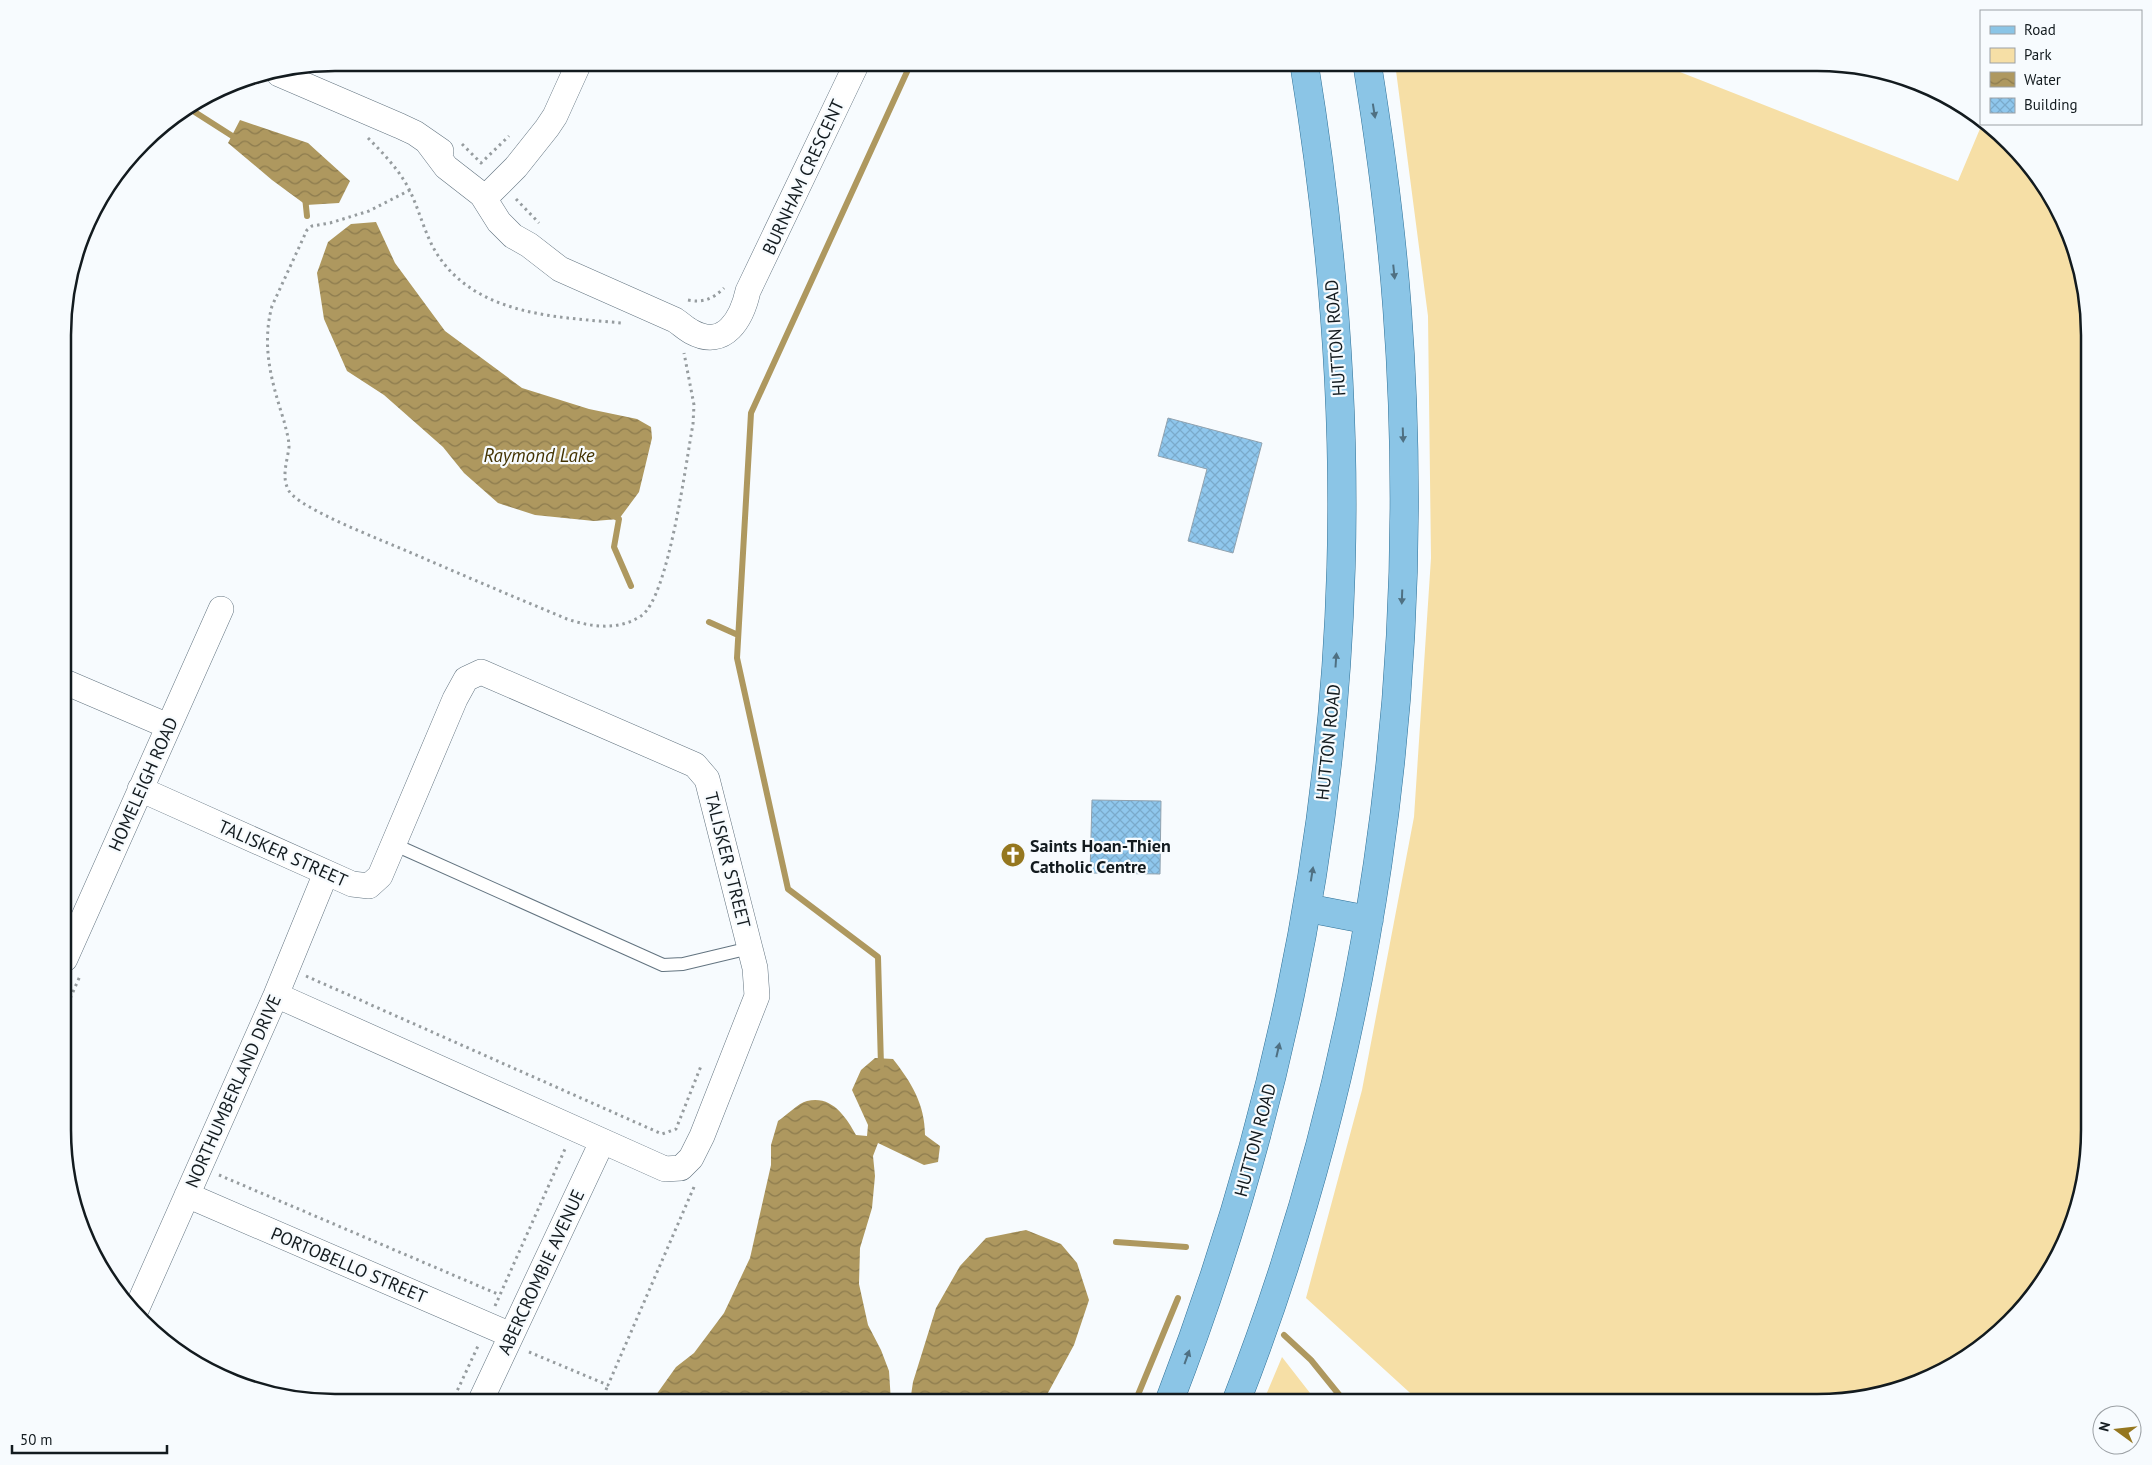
<svg xmlns="http://www.w3.org/2000/svg" width="2152" height="1465" font-family="'PT Sans',sans-serif">
  <style>
    .green { fill: #f6dfa6 }
    .water { fill: url(#water-waves) }
    .lines { fill: none; stroke-linecap: round; stroke-linejoin: round }
    .stream { stroke: #ae985f; stroke-width: 6 }
    .building { fill: url(#building-cross-hatch); stroke: #90a2af }
    .service-casing { stroke: #637480; stroke-width: 14 }
    .minor-casing { stroke: #637480; stroke-width: 26 }
    .primary-casing { stroke: #2f7096; stroke-width: 29 }
    .path { stroke: #969c9f; stroke-width: 3; stroke-dasharray: 2.5 4; stroke-linecap: butt }
    .service { stroke: #fff; stroke-width: 12 }
    .minor { stroke: #fff; stroke-width: 25 }
    .primary { stroke: #8bc5e6; stroke-width: 28 }
    .oneway { fill: #4f7082 }
    .labels { text-anchor: middle; dominant-baseline: central; stroke-width: 4.5; stroke-linejoin: round; paint-order: stroke }
    .street-label { font-size: 18px; fill: #131b1f; stroke: #f7fbfe }
    .poi-label { font-size: 18px; font-weight: bold; fill: #131b1f; stroke: #f7fbfe; text-anchor: start }
    .water-label { font-size: 19px; font-style: italic; fill: #433302; stroke: #f7fbfe }
    .rim { fill: none; stroke: #131b1f; stroke-width: 2.5 }
  </style>
  <defs>
    <pattern id="water-waves" width="16" height="10" patternUnits="userSpaceOnUse" patternTransform="scale(1.25)"><rect width="16" height="10" fill="#ae985f"/><path d="M0 5q4-4 8 0t8 0" fill="none" stroke="#8c7b4e"/></pattern>
    <pattern id="building-cross-hatch" width="8" height="8" patternUnits="userSpaceOnUse" patternTransform="scale(1.25)"><rect width="8" height="8" fill="#8fc7ed"/><path d="M0 0l8 8M0 8l8-8" fill="none" stroke="#7aaacb"/></pattern>
  </defs>
  <rect width="100%" height="100%" fill="#f7fbfe"/>
  <path class="green" d="M1395,63H1657L1958,181L1982,124H1988L2022,156L2061,215L2089,318V1147L2075,1217L2033,1295L1996,1335L1937,1374L1887,1393L1817,1402H1420L1306,1298L1362,1090L1414,817L1431,558L1428,316Z
    M1282,1357L1317,1402H1263Z"/>
  <path class="water" d="M240,120L308,143L350,181L339,203L306,205L272,180L228,143Z
    M376,222L395,263L445,331L522,388L589,409L637,419L651,427L652,438L639,492L619,519L594,521L535,515L498,503L464,473L443,447L384,395L347,371L324,319L317,273L328,242L351,224Z
    M875,1058L893,1059C911,1082 925,1104 925,1135L940,1146L938,1162L924,1165L878,1143L873,1156L875,1176L872,1208L860,1248L859,1284L868,1325L881,1350L889,1371L891,1402H651L676,1367L694,1353L724,1313L750,1258L771,1165V1145L778,1121C786,1116 798,1103 807,1101C832,1095 846,1117 856,1135L867,1136L868,1125L852,1090L861,1070Z
    M1026,1230L1061,1244L1077,1263L1089,1300L1074,1345L1043,1402H910L913,1382L936,1308L960,1266L986,1238Z"/>
  <g class="lines">
    <path class="stream" d="M190,109L237,139
      M305,197L307,216
      M613,515L619,519L614,547L631,586
      M709,622L738,635
      M881,1066L878,957L788,889L737,658L751,413L911,63
      M1116,1242L1186,1247
      M1284,1335L1311,1360L1345,1402
      M1135,1402L1178,1298"/>
  </g>
  <path class="building" d="M1168,418L1262,443L1233,553L1188,541L1207,469L1158,456Z
    M1092,800L1161,801L1160,874L1090,873Z"/>
  <g class="lines">
    <defs>
      <path id="service" d="M393,844L663,965L683,964L750,948"/>
      <path id="minor" d="M279,74L400,126L415,133L441,151
        M428,143L446,167L482,195L499,222L513,236L529,245L560,269L675,320C681,324 686,329 692,332C725,350 742,318 748,291L857,63
        M482,195L491,192L516,167L547,128L555,116L579,63
        M65,682L168,726
        M140,789L352,884L369,886L380,876L455,699L466,679L481,672L695,765L707,779L755,968L757,996L702,1136L691,1158L681,1168L665,1169L276,995
        M65,959L221,609
        M187,1195L511,1335
        M137,1308L276,995L326,873
        M480,1402L602,1142"/>
      <path id="primary" d="M1307,908L1369,920
        M1169,1402C1272,1136 1333,854 1341,568C1346,399 1331,229 1304,63
        M1236,1402C1371,1056 1425,678 1397,307C1391,225 1380,144 1367,63"/>
    </defs>
    <use href="#service" class="service-casing"/>
    <use href="#minor" class="minor-casing"/>
    <use href="#primary" class="primary-casing"/>
    <path class="path" d="M251,79L259,83
      M368,138C384,154 400,171 410,191C420,212 425,235 437,254C477,316 557,317 622,323
      M462,144L481,163L509,136
      M410,190L369,211L330,223L312,226L307,230L272,306C261,347 272,383 284,421C286,430 289,438 289,447C287,463 281,477 289,491C300,509 384,541 407,551C460,574 514,597 567,619C591,627 618,631 641,616C669,597 686,461 693,424L694,405L684,353
      M516,199L539,223
      M688,300C703,303 713,299 724,288
      M306,976L662,1134L676,1129L701,1066
      M65,1010L80,976
      M219,1175L500,1295
      M495,1306L565,1149
      M529,1352L608,1385L694,1187
      M452,1402L478,1346
      M601,1402L608,1385"/>
    <use href="#service" class="service"/>
    <use href="#minor" class="minor"/>
    <use href="#primary" class="primary"/>
  </g>
  <defs><path id="oneway-solid" d="M-6-.8H1V-3.2L6.5 0L1 3.2V.8H-6Z" transform="scale(1.25)"/></defs>
  <g class="oneway">
    <use href="#oneway-solid" transform="translate(1374 111) rotate(81)"/>
    <use href="#oneway-solid" transform="translate(1394 272) rotate(84)"/>
    <use href="#oneway-solid" transform="translate(1403 435) rotate(88)"/>
    <use href="#oneway-solid" transform="translate(1402 597) rotate(92)"/>
    <use href="#oneway-solid" transform="translate(1336 660) rotate(-86)"/>
    <use href="#oneway-solid" transform="translate(1312 874) rotate(-81)"/>
    <use href="#oneway-solid" transform="translate(1278 1050) rotate(-77)"/>
    <use href="#oneway-solid" transform="translate(1187 1357) rotate(-70)"/>
  </g>
  <defs>
    <symbol id="church-disc" viewBox="-11 -11 22 22"><circle r="9.5" fill="#95771f" stroke="#f7fbfe"/><path d="M-1.2-6h2.4v3.5h3.3v2.4h-3.3V6h-2.4V-.1h-3.3v-2.4h3.3Z" fill="#fff"/></symbol>
  </defs>
  <g fill-rule="evenodd">
    <use href="#church-disc" x="999" y="841" width="28" height="28"/>
  </g>
  <g class="labels">
    <g class="street-label">
      <text transform="translate(803 177) rotate(-65)">BURNHAM CRESCENT</text>
      <text transform="translate(1335 338) rotate(-94)">HUTTON ROAD</text>
      <text transform="translate(1328 742) rotate(-84)">HUTTON ROAD</text>
      <text transform="translate(143 784) rotate(-66)">HOMELEIGH ROAD</text>
      <text transform="translate(283 853) rotate(24)">TALISKER STREET</text>
      <text transform="translate(728 860) rotate(76)">TALISKER STREET</text>
      <text transform="translate(233 1091) rotate(-66)">NORTHUMBERLAND DRIVE</text>
      <text transform="translate(1255 1140) rotate(-75)">HUTTON ROAD</text>
      <text transform="translate(349 1265) rotate(23)">PORTOBELLO STREET</text>
      <text transform="translate(541 1272) rotate(-65)">ABERCROMBIE AVENUE</text>
    </g>
    <g class="poi-label">
      <text x="1030" y="845">Saints Hoan-Thien<tspan x="1030" dy="21">Catholic Centre</tspan></text>
    </g>
    <g class="water-label">
      <text x="539" y="455">Raymond Lake</text>
    </g>
  </g>
  <path d="M0 0H2152V1465H0ZM335 71H1817A264 264 0 0 1 2081 335V1130A264 264 0 0 1 1817 1394H335A264 264 0 0 1 71 1130V335A264 264 0 0 1 335 71Z" fill="#f7fbfe" fill-rule="evenodd"/>
  <path class="rim" d="M335 71H1817A264 264 0 0 1 2081 335V1130A264 264 0 0 1 1817 1394H335A264 264 0 0 1 71 1130V335A264 264 0 0 1 335 71Z"/>
  <rect x="1980" y="10" width="162" height="115" fill="#f7fbfe" stroke="#9ca1a5"/>
  <rect x="1990" y="26" width="25" height="8" fill="#8bc5e6" stroke="#9ca1a5"/>
  <text x="2024" y="35" font-size="15" fill="#131b1f">Road</text>
  <rect x="1990" y="48" width="25" height="15" fill="#f6dfa6" stroke="#9ca1a5"/>
  <text x="2024" y="60" font-size="15" fill="#131b1f">Park</text>
  <rect x="1990" y="72" width="25" height="15" fill="url(#water-waves)" stroke="#9ca1a5"/>
  <text x="2024" y="85" font-size="15" fill="#131b1f">Water</text>
  <rect x="1990" y="98" width="25" height="15" fill="url(#building-cross-hatch)" stroke="#9ca1a5"/>
  <text x="2024" y="110" font-size="15" fill="#131b1f">Building</text>
  <g transform="translate(2117 1430) rotate(285)"><circle r="24" fill="#f7fbfe" stroke="#9ca1a5"/>
  <path d="M0-4L9 19L0 12L-9 19Z" fill="#95771f"/>
  <text y="-8" font-size="14" font-weight="bold" text-anchor="middle" fill="#131b1f">N</text>
  </g>
  <path d="M12 1445v8h155v-8" fill="none" stroke="#131b1f" stroke-width="2.5"/>
  <text x="20" y="1445" font-size="15" fill="#131b1f" stroke="#f7fbfe" stroke-width="4" paint-order="stroke">50 m</text>
</svg>
